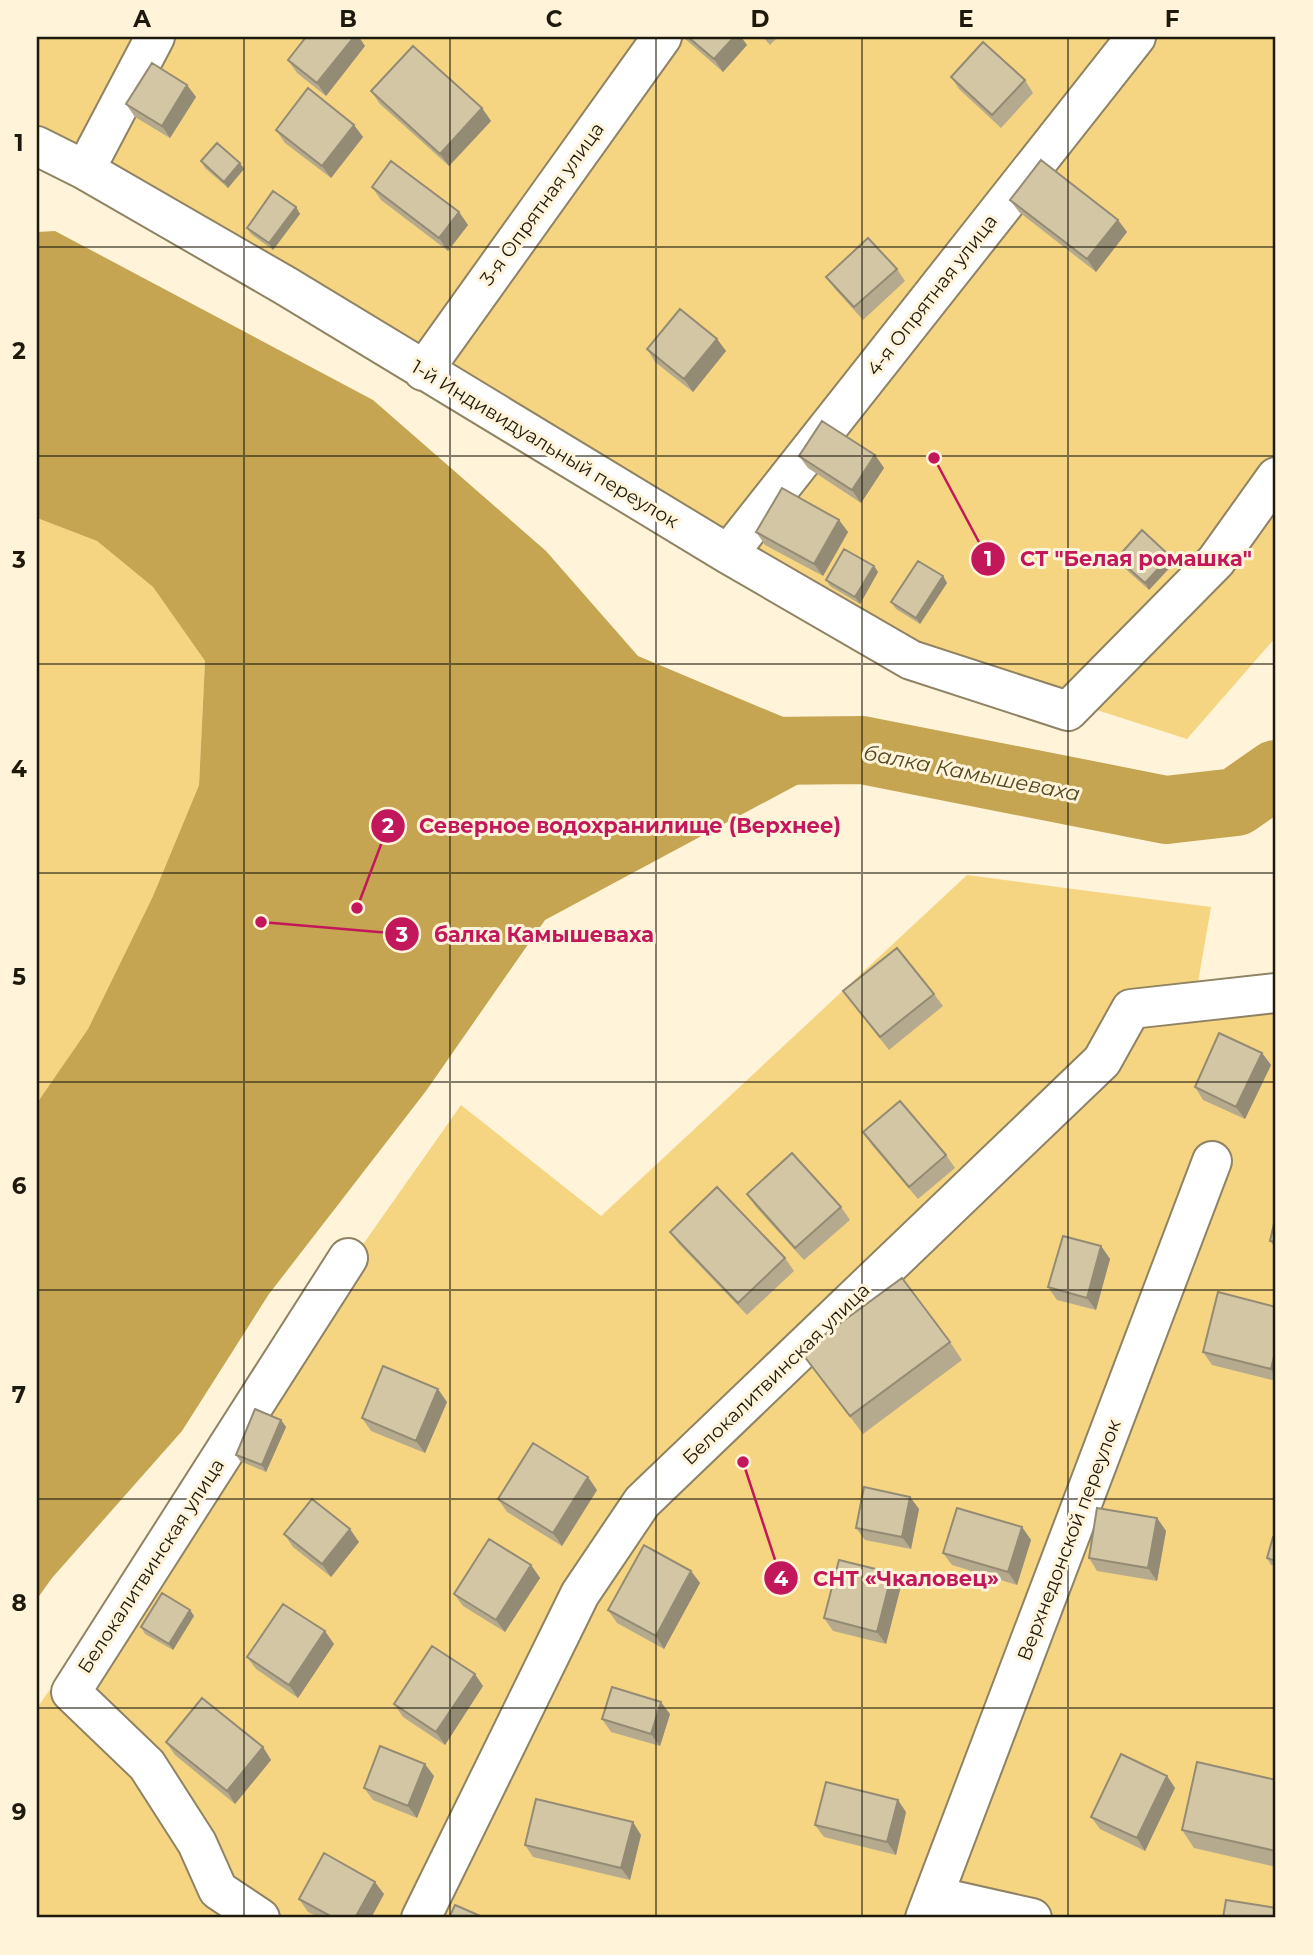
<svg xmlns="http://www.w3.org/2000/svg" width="1313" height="1955" font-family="Montserrat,sans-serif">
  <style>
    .green { fill: #f5d582 }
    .water { fill: #c5a551 }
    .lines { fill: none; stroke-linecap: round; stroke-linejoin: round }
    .river { stroke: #c5a551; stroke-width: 68 }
    .minor-casing { stroke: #8f8364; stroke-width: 42 }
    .minor { stroke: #fff; stroke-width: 38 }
    .wall { fill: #b5aa8e }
    .shaded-wall { fill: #948b74 }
    .building { fill: #d3c6a5; stroke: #948b74; stroke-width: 2 }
    .grid { fill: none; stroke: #1e190d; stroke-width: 2; stroke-opacity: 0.55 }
    .labels { text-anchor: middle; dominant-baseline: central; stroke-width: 6; stroke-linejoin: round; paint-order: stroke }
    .street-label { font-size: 19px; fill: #1e190d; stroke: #fff4d9 }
    .water-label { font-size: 21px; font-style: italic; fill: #544622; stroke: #fff4d9 }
    .leader { fill: none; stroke: #c2185b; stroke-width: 2.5 }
    .callout-dot { fill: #c2185b; stroke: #fff4d9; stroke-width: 2.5 }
    .mark-label { font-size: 21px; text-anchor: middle; font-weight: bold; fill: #fff }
    .callout-label { font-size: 21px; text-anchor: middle; font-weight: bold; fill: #c2185b; stroke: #fff4d9; stroke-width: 6; stroke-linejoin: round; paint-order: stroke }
    .neatline { fill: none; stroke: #1e190d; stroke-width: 2.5 }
    .grid-label { font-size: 23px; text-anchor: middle; font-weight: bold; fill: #1e190d }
  </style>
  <rect width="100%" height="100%" fill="#fff4d9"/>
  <path class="green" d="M37,37H1276V637L1187,739L914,651L37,130Z
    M37,518L97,541L153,587L205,661L199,785L153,896L88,1029L37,1103Z
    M967,875L1211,907L1195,1000L1276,986V1918H37V1708L461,1105L601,1216Z"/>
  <path class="water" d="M55,231L373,400L546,551L638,656L862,750L545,920L426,1091L269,1294L182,1431L52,1578L37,1599V1103L88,1029L153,896L199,785L205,661L153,587L97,541L37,518V232Z"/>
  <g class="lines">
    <path class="river" d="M767,751L862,750L1166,810L1236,802L1276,774"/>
    <defs>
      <path id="minor" d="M37,146L85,170L286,286L728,554L911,660L1068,711L1216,561L1276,477
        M85,170L155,37
        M423,371L662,37
        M728,554L1136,37
        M934,1896L1032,1918
        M260,1918L218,1890L197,1843L147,1765L71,1692L348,1258
        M421,1918L580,1594L642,1502L1102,1061L1131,1009L1276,993
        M925,1918L1212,1161"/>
    </defs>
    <use href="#minor" class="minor-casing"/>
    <use href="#minor" class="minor"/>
  </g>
  <path class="wall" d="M683,37H741L747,45L723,72Z
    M763,37H778L770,45Z
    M365,46L326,96L297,73L288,60Z
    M951,77L1025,80L1033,93L1001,128L959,89Z
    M187,85L196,97L170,138L135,117L126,104Z
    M371,91L482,108L491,121L449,166L380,104Z
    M354,125L363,137L331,178L285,143L276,130Z
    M201,161L244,169L228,188L205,168Z
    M372,187L459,212L468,225L448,251L381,200Z
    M1010,200L1118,220L1127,232L1096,272L1019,212Z
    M296,207L300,214L273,250L251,234L247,228Z
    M897,269L905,281L863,320L835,289L826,277Z
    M717,339L726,351L693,392L655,362L647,349Z
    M875,455L884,468L861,503L808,468L799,456Z
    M839,520L848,532L823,576L765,545L756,532Z
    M1117,558L1175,562L1149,590L1121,565Z
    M874,566L878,572L860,604L830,586L826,580Z
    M943,576L947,583L920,624L896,609L891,602Z
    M843,991L934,994L943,1006L889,1050Z
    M1262,1053L1271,1065L1245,1119L1203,1100L1195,1087Z
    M863,1132L946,1155L955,1168L918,1199L872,1145Z
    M747,1194L841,1207L850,1220L804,1260L756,1207Z
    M1276,1215V1249L1270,1241Z
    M670,1232L785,1258L794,1271L747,1315L679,1244Z
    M1101,1246L1110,1259L1096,1310L1057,1300L1048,1287Z
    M1276,1307V1381L1212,1365L1203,1352Z
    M950,1342L962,1360L863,1434L801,1352Z
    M447,1402L425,1453L371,1431L362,1418Z
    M281,1420L286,1427L266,1472L240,1461L236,1455Z
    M597,1490L562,1546L507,1512L498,1499Z
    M910,1497L919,1509L911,1549L865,1540L856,1528Z
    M1157,1518L1166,1531L1157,1581L1097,1571L1089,1558Z
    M1022,1527L1031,1540L1017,1585L952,1565L943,1553Z
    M284,1534L359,1542L331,1577L293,1547Z
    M1276,1537V1566L1271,1565L1267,1558Z
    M531,1565L540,1578L505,1632L463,1606L454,1594Z
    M691,1571L700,1583L664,1649L617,1623L608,1610Z
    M892,1573L901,1586L886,1644L833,1631L824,1618Z
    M190,1610L194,1616L173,1650L145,1634L141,1627Z
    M334,1644L298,1698L256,1669L247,1657Z
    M483,1686L445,1745L403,1717L394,1704Z
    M670,1714L660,1746L611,1732L602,1719Z
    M166,1742L263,1747L271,1760L235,1804L175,1755Z
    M434,1776L417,1818L373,1800L364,1788Z
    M1167,1776L1175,1788L1145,1851L1100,1829L1091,1817Z
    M1276,1780V1867L1194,1848L1182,1830Z
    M906,1812L896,1855L824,1837L815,1825Z
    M641,1835L630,1880L533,1857L525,1845Z
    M384,1894L371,1918H320L308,1912L299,1899Z"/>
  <path class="shaded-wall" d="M354,37H359L365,46L326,96L317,83Z
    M734,37H741L747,45L723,72L714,59Z
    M187,85L196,97L170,138L162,126Z
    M482,108L491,121L449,166L440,154Z
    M354,125L363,137L331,178L322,166Z
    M240,163L244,169L228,188L224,182Z
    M296,207L300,214L273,250L269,243Z
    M459,212L468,225L448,251L439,238Z
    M1118,220L1127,232L1096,272L1087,259Z
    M717,339L726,351L693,392L684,379Z
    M875,455L884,468L861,503L852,490Z
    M839,520L848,532L823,576L814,564Z
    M1170,556L1175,562L1149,590L1145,583Z
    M874,566L878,572L860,604L855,597Z
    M943,576L947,583L920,624L916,618Z
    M1262,1053L1271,1065L1245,1119L1236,1107Z
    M1101,1246L1110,1259L1096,1310L1087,1298Z
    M1276,1348V1377L1271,1369Z
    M438,1389L447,1402L425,1453L416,1441Z
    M281,1420L286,1427L266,1472L262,1465Z
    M588,1477L597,1490L562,1546L553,1533Z
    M910,1497L919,1509L911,1549L902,1537Z
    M1157,1518L1166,1531L1157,1581L1148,1568Z
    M1022,1527L1031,1540L1017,1585L1008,1572Z
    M350,1529L359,1542L331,1577L322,1564Z
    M531,1565L540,1578L505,1632L496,1620Z
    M691,1571L700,1583L664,1649L656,1636Z
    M892,1573L901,1586L886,1644L877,1632Z
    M190,1610L194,1616L173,1650L169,1644Z
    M325,1631L334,1644L298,1698L289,1685Z
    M475,1674L483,1686L445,1745L436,1732Z
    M661,1702L670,1714L660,1746L651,1734Z
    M263,1747L271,1760L235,1804L227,1791Z
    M425,1764L434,1776L417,1818L408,1806Z
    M1167,1776L1175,1788L1145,1851L1137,1838Z
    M898,1800L906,1812L896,1855L887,1842Z
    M633,1822L641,1835L630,1880L621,1868Z
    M375,1882L384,1894L371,1918H355Z"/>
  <path class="building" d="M306,37H354L317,83L288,60Z
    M688,37H734L714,59Z
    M983,42L1025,80L992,115L951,77Z
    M413,46L482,108L440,154L371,91Z
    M152,63L187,85L162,126L126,104Z
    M308,88L354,125L322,166L276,130Z
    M217,143L240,163L224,182L201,161Z
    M1041,160L1118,220L1087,259L1010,200Z
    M391,161L459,212L439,238L372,187Z
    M273,191L296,207L269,243L247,228Z
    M868,238L897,269L854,307L826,277Z
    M680,309L717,339L684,379L647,349Z
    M822,421L875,455L852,490L799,456Z
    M782,488L839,520L814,564L756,532Z
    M1142,530L1170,556L1145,583L1117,558Z
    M844,549L874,566L855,597L826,580Z
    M918,561L943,576L916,618L891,602Z
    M897,948L934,994L880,1037L843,991Z
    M1219,1033L1262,1053L1236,1107L1195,1087Z
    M900,1101L946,1155L909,1187L863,1132Z
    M792,1153L841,1207L795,1248L747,1194Z
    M717,1187L785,1258L738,1303L670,1232Z
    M1276,1215V1242L1270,1241Z
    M1063,1236L1101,1246L1087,1298L1048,1287Z
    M902,1278L950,1342L850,1416L801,1352Z
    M1218,1292L1276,1307V1348L1271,1369L1203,1352Z
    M383,1366L438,1389L416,1441L362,1418Z
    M255,1409L281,1420L262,1465L236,1455Z
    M533,1443L588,1477L553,1533L498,1499Z
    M864,1487L910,1497L902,1537L856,1528Z
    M312,1499L350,1529L322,1564L284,1534Z
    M957,1508L1022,1527L1008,1572L943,1553Z
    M1097,1508L1157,1518L1148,1568L1089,1558Z
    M1273,1537H1276V1561L1267,1558Z
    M489,1539L531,1565L496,1620L454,1594Z
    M644,1545L691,1571L656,1636L608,1610Z
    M839,1560L892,1573L877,1632L824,1618Z
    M162,1593L190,1610L169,1644L141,1627Z
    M283,1604L325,1631L289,1685L247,1657Z
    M432,1646L475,1674L436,1732L394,1704Z
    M612,1687L661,1702L651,1734L602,1719Z
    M202,1698L263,1747L227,1791L166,1742Z
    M380,1746L425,1764L408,1806L364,1788Z
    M1121,1754L1167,1776L1137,1838L1091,1817Z
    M1197,1762L1276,1780V1851L1182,1830Z
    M826,1782L898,1800L887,1842L815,1825Z
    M536,1799L633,1822L621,1868L525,1845Z
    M324,1853L375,1882L355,1918H334L299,1899Z
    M1226,1900L1276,1908V1918H1223Z
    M455,1905L485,1918H449Z"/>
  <path class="grid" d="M244,37V1918M450,37V1918M656,37V1918M862,37V1918M1068,37V1918M37,247H1276M37,456H1276M37,664H1276M37,873H1276M37,1082H1276M37,1290H1276M37,1499H1276M37,1708H1276"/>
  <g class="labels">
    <g class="street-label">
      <text transform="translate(542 204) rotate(-54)">3-я Опрятная улица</text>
      <text transform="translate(932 295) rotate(-52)">4-я Опрятная улица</text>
      <text transform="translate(545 444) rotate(31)">1-й Индивидуальный переулок</text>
      <text transform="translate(776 1374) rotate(-44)">Белокалитвинская улица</text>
      <text transform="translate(1069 1540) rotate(-69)">Верхнедонской переулок</text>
      <text transform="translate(151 1566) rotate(-57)">Белокалитвинская улица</text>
    </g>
    <g class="water-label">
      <text transform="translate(972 773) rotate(11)">балка Камышеваха</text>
    </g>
  </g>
  <path class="leader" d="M934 458L988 559M357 908L388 826M261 922L402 934M743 1462L781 1578"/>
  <g class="callout-dot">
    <circle cx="934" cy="458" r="7"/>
    <circle cx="357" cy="908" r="7"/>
    <circle cx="261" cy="922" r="7"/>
    <circle cx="743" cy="1462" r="7"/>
    <circle cx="988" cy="559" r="18"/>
    <circle cx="388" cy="826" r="18"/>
    <circle cx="402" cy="934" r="18"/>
    <circle cx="781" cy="1578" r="18"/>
  </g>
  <g class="mark-label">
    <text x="988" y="566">1</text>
    <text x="388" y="833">2</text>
    <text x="402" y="942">3</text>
    <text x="781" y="1586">4</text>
  </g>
  <g class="callout-label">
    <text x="1136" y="566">СТ "Белая ромашка"</text>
    <text x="630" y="833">Северное водохранилище (Верхнее)</text>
    <text x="544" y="942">балка Камышеваха</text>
    <text x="906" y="1586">СНТ «Чкаловец»</text>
  </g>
  <rect width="1313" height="1955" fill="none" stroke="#fff4d9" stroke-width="77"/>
  <rect x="38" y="38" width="1236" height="1878" class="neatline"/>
  <g class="grid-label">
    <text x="142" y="27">A</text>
    <text x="348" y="27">B</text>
    <text x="554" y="27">C</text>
    <text x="760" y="27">D</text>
    <text x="966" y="27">E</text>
    <text x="1172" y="27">F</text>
    <text x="19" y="151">1</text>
    <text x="19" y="359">2</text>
    <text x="19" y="568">3</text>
    <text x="19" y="777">4</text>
    <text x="19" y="985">5</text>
    <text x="19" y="1194">6</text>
    <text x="19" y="1403">7</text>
    <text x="19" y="1611">8</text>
    <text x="19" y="1820">9</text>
  </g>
</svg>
